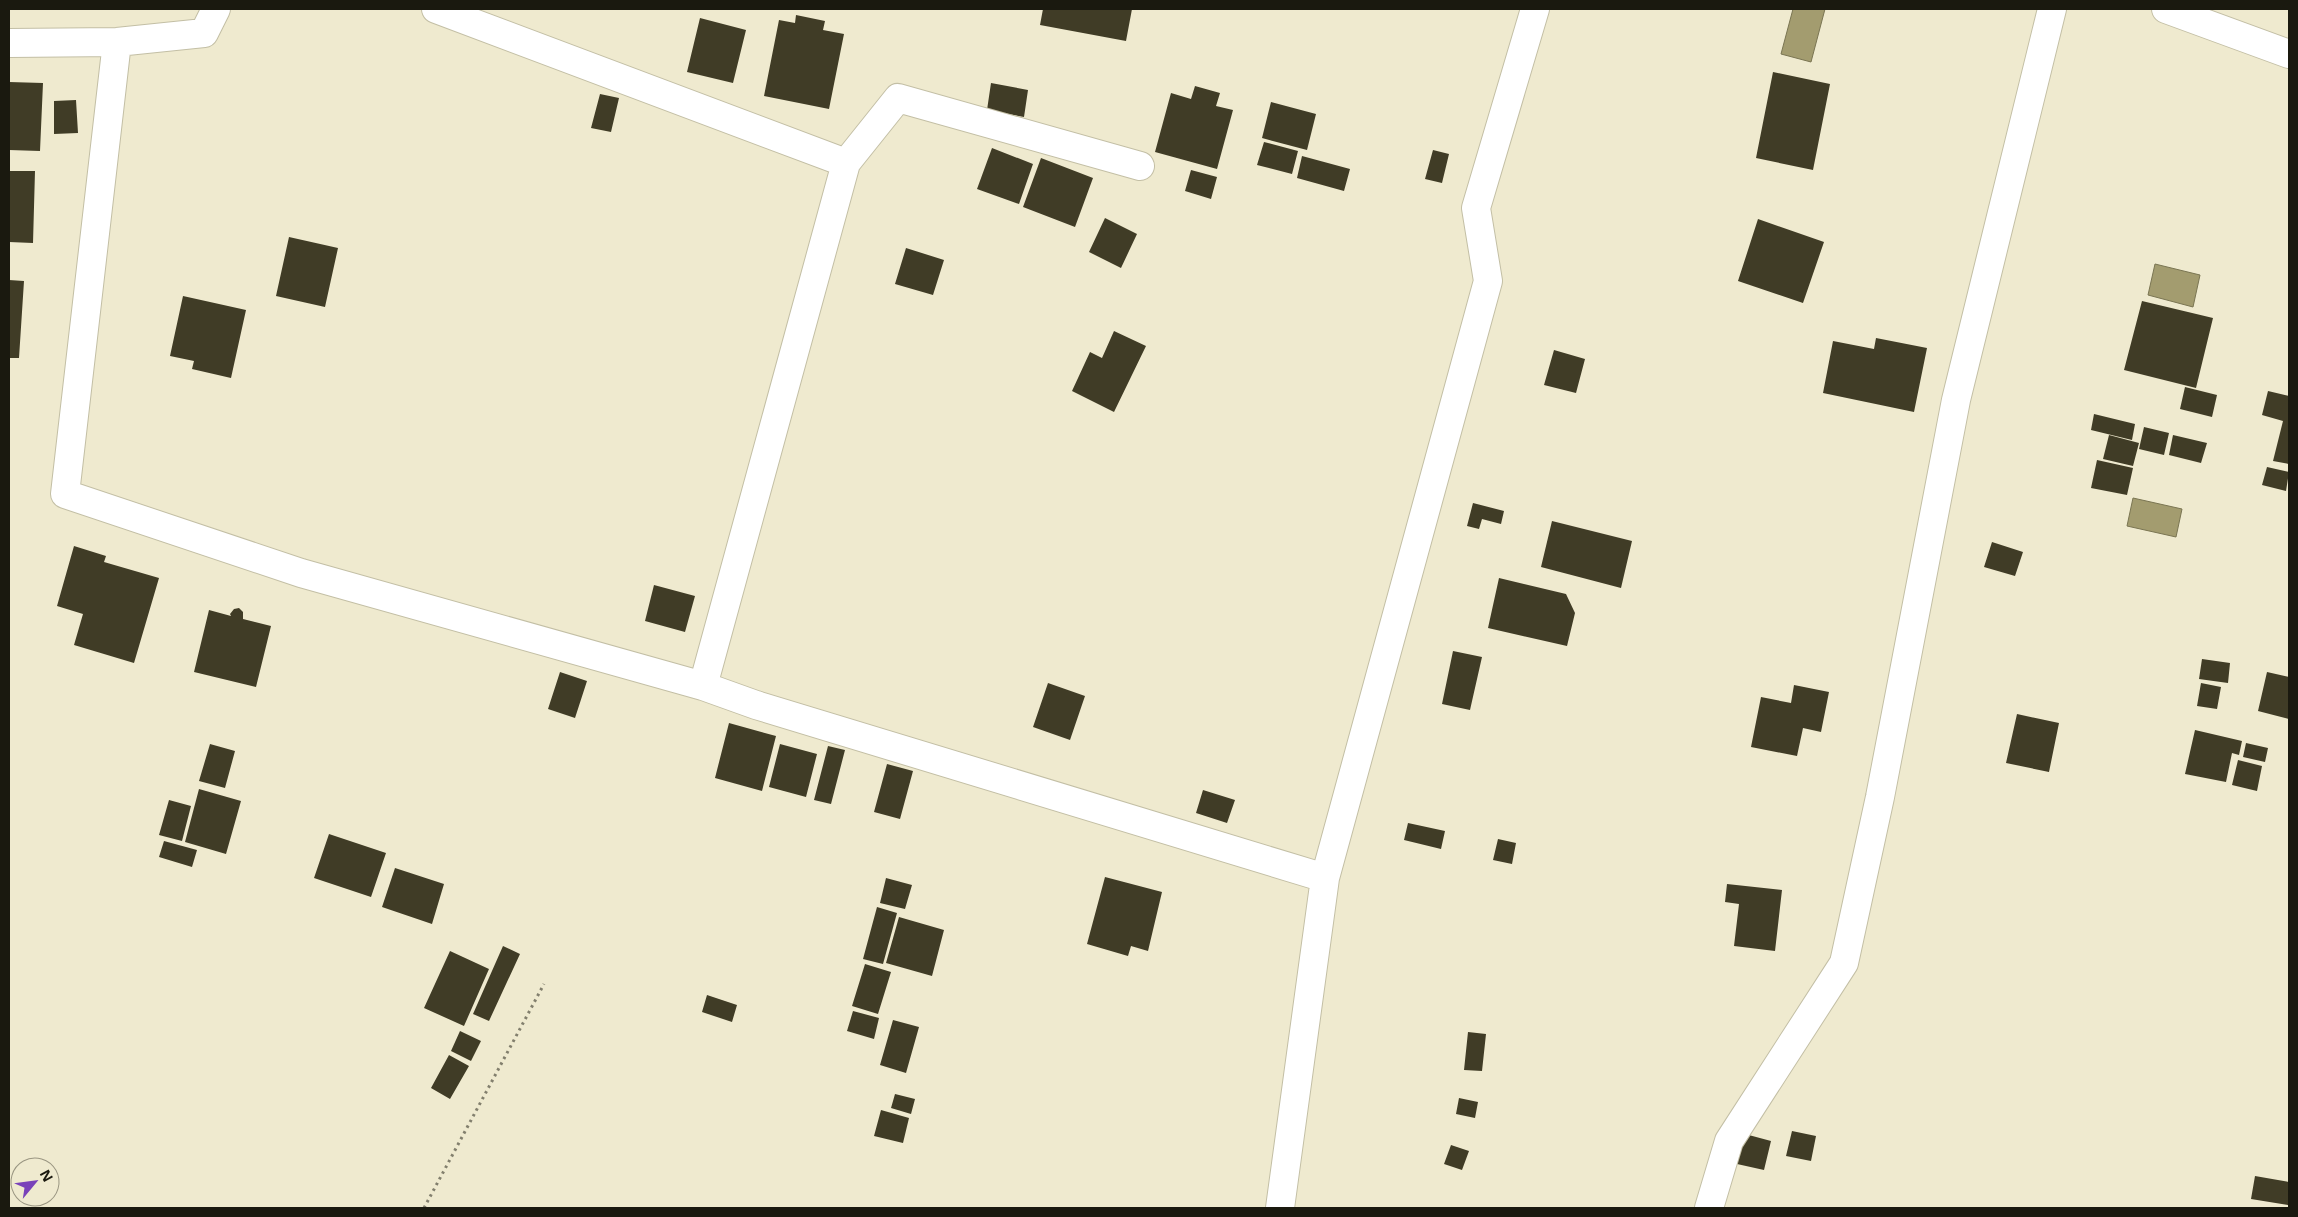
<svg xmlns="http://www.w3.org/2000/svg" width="2298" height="1217" font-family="'Open Sans',sans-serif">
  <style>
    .water { fill: #a39c6f; stroke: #7a7552 }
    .building { fill: #403c26 }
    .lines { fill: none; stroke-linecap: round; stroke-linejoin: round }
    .minor-casing { stroke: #c3bfa5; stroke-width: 30 }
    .path { stroke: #827f6d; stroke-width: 3; stroke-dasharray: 2.5 4; stroke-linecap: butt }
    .minor { stroke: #fff; stroke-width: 28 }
  </style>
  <rect width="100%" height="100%" fill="#efeacf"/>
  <path class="water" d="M1793,9H1825L1811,62L1781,54Z
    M2155,264L2200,275L2193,307L2148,295Z
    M2133,498L2182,509L2176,537L2127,526Z"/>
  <path class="building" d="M1043,9H1132L1126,41L1040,25Z
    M796,15L825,21L823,30L844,34L829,109L764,96L779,20L795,23Z
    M700,18L746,30L733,83L687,72Z
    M1773,72L1830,84L1813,170L1756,158Z
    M9,82L43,83L40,151L9,150Z
    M991,83L1028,90L1024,117L987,110Z
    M1195,86L1220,93L1216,106L1233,110L1217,169L1155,152L1171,93L1191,99Z
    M600,94L619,98L611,132L591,128Z
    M76,100L78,133L54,134V101Z
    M1271,102L1316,114L1307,150L1262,138Z
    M1264,142L1298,151L1292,174L1257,165Z
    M992,148L1033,164L1019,204L977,189Z
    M1433,150L1449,154L1442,183L1425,179Z
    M1302,156L1350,169L1344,191L1297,178Z
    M1041,158L1093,178L1075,227L1023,207Z
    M1191,170L1217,177L1211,199L1185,191Z
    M9,171H35L33,243L9,242Z
    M1105,218L1137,234L1121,268L1089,252Z
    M1758,219L1824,242L1803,303L1738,281Z
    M289,237L338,248L325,307L276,296Z
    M906,248L944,260L933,295L895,284Z
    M9,280L24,281L19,358H9Z
    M183,296L246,310L231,378L192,369L194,361L170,356Z
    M2142,301L2213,318L2196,388L2124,370Z
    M1114,331L1146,346L1114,412L1072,391L1090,352L1102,358Z
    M1876,338L1927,348L1914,412L1823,393L1833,341L1874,349Z
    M1554,350L1585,359L1576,393L1544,385Z
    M2185,387L2217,395L2212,417L2180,409Z
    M2268,391L2289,396V464L2273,461L2283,421L2262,415Z
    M2094,414L2135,424L2132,440L2091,430Z
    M2144,427L2169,433L2164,455L2139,449Z
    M2109,435L2139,443L2133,466L2103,459Z
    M2173,435L2207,443L2201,463L2169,455Z
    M2097,460L2133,468L2127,495L2091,488Z
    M2267,467L2289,472L2286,491L2262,485Z
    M1473,503L1504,511L1501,524L1482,519L1479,529L1467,526Z
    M1552,521L1632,541L1621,588L1541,567Z
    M1992,542L2023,552L2015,576L1984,567Z
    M74,546L106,556L104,562L159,578L134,663L74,645L83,614L57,606Z
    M1499,578L1566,594L1575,613L1567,646L1488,628Z
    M654,585L695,596L685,632L645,621Z
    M239,608L243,612V619L271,626L256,687L194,672L209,610L231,616L230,614L234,609Z
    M1453,651L1482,657L1470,710L1442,704Z
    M2202,659L2230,663L2228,683L2199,679Z
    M560,672L587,681L575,718L548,709Z
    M2267,672L2289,677V719L2258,711Z
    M1048,683L1085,696L1070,740L1033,727Z
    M2201,683L2221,687L2217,709L2197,706Z
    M1794,685L1829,692L1821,732L1803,728L1797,756L1751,747L1761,697L1791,703Z
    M2017,714L2059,723L2049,772L2006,763Z
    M729,723L776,736L762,791L715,778Z
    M2195,730L2242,741L2239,755L2232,753L2226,782L2185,774Z
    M2246,743L2268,748L2265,762L2243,757Z
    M210,744L235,751L225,788L199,781Z
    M780,744L817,754L806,797L769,787Z
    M828,746L845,750L831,804L814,800Z
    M2238,760L2262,766L2257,791L2232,785Z
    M887,764L913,771L900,819L874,812Z
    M199,789L241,801L226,854L185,842Z
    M1203,790L1235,800L1227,823L1196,813Z
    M169,800L191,806L182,841L159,835Z
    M1408,823L1445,831L1441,849L1404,840Z
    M329,834L386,853L371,897L314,878Z
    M1498,839L1516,843L1512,864L1493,860Z
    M164,841L197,850L192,867L159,857Z
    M395,868L444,884L432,924L382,907Z
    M1105,877L1162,892L1148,951L1131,946L1128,956L1087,944Z
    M886,878L912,885L905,909L880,903Z
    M1727,884L1782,890L1775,951L1734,946L1739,904L1725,902Z
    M877,907L897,913L883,964L863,959Z
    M899,917L944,930L932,976L886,963Z
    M503,946L520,954L489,1021L473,1014Z
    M450,951L489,969L464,1026L424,1008Z
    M865,964L891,972L878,1014L852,1006Z
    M707,995L737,1005L732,1022L702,1012Z
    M853,1011L879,1018L874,1039L847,1031Z
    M893,1020L919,1027L906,1073L880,1065Z
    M460,1031L481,1041L471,1061L451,1051Z
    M1468,1032L1486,1034L1482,1071L1464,1070Z
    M449,1055L469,1066L450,1099L431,1088Z
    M895,1094L915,1099L911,1114L891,1108Z
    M1459,1098L1478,1102L1475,1118L1456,1114Z
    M881,1110L909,1118L903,1143L874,1136Z
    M1792,1131L1816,1136L1811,1161L1786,1156Z
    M1745,1134L1771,1141L1764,1170L1737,1164Z
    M1451,1145L1469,1151L1462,1170L1444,1164Z
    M2255,1176L2289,1182L2288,1205L2251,1199Z"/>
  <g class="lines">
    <defs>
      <path id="minor" d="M436,9L846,163L898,98L1140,166
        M2166,9L2289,54
        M117,42L65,494L301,573L703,686L756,705L1325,878
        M9,43L117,42L204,33L216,9
        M703,686L846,163
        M1280,1208L1325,878L1488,281L1476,208L1535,9
        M1709,1208L1729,1141L1844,963L1880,797L1956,400L2052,9"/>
    </defs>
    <use href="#minor" class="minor-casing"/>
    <path class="path" d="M424,1208L544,984"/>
    <use href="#minor" class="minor"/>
  </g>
  <rect width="2298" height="1217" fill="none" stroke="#1a190f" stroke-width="20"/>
  <g transform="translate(35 1182) rotate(61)"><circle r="24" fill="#efeacf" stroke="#9a9682"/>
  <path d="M0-4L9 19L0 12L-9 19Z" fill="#7942b9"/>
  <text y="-8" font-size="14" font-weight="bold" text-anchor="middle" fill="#1a190f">N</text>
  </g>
</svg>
